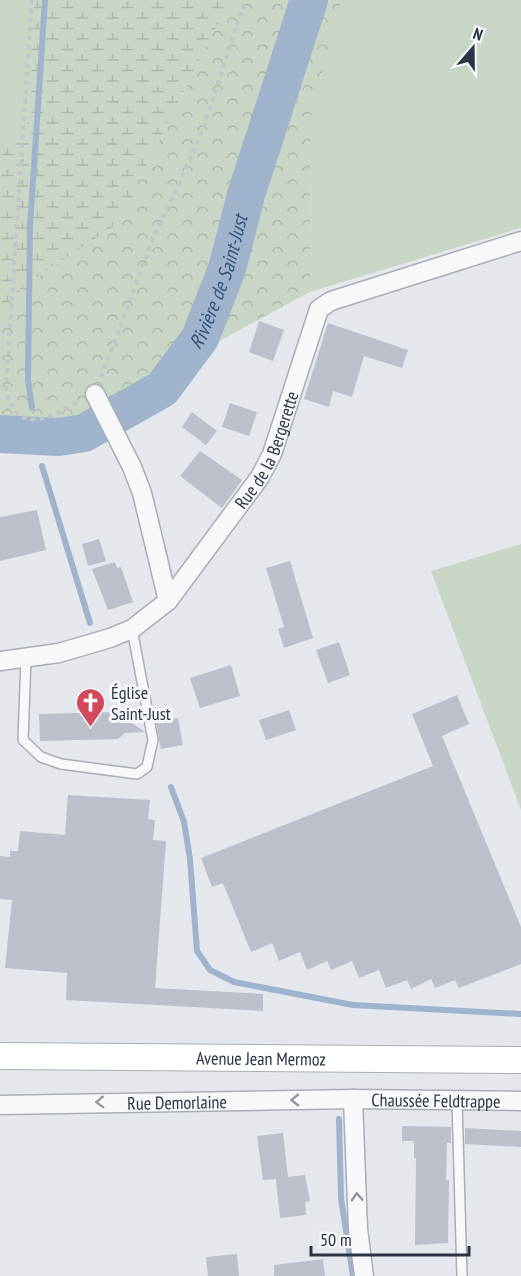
<svg xmlns="http://www.w3.org/2000/svg" width="521" height="1276" font-family="'PT Sans Narrow',sans-serif">
  <style>
    .green { fill: #c9d6c5 }
    .forest { fill: url(#forest-crowns) }
    .wetland { fill: url(#wetland-marsh) }
    .lines { fill: none; stroke-linecap: round; stroke-linejoin: round }
    .stream { stroke: #9fb4cc; stroke-width: 6 }
    .river { stroke: #9fb4cc; stroke-width: 38 }
    .building { fill: #bbc0ca }
    .service-casing { stroke: #a9aeb7; stroke-width: 12 }
    .minor-casing { stroke: #a9aeb7; stroke-width: 21 }
    .secondary-casing { stroke: #a9aeb7; stroke-width: 28 }
    .path { stroke: #c2c5cb; stroke-width: 4; stroke-dasharray: 4.5 4.5; stroke-linecap: butt }
    .service { stroke: #f7f8fa; stroke-width: 9 }
    .minor { stroke: #f7f8fa; stroke-width: 18 }
    .secondary { stroke: #fff; stroke-width: 26 }
    .oneway { stroke: #9196a0 }
    .labels { text-anchor: middle; dominant-baseline: central; stroke-width: 6; stroke-linejoin: round; paint-order: stroke }
    .street-label { font-size: 18px; fill: #2b3445; stroke: #f4f6f9 }
    .poi-label { font-size: 18px; fill: #2b3445; stroke: #f4f6f9; text-anchor: start }
    .water-label { font-size: 20px; font-style: italic; fill: #34527a; stroke: #f4f6f9 }
  </style>
  <defs>
    <pattern id="forest-crowns" width="20" height="18" patternUnits="userSpaceOnUse" patternTransform="scale(1.5)"><rect width="20" height="18" fill="#c9d6c5"/><path d="M2 6a3 3 0 1 1 6 0M12 15a3 3 0 1 1 6 0" fill="none" stroke="#adb8ab"/></pattern>
    <pattern id="wetland-marsh" width="20" height="14" patternUnits="userSpaceOnUse" patternTransform="scale(1.5)"><rect width="20" height="14" fill="#c9d6c5"/><path d="M1 5h8M5 5V1M11 12h8M15 12V8" fill="none" stroke="#adb8ab"/></pattern>
  </defs>
  <rect width="100%" height="100%" fill="#e4e7ec"/>
  <path class="green" d="M0,0H34L26,143H0Z
    M341,0H521V228L310,292L311,117Z
    M521,544V810L431,571Z"/>
  <path class="forest" d="M230,0H341L311,117L310,292L73,420L25,428L0,423V317L19,289L116,225Z"/>
  <path class="wetland" d="M34,0H230L116,225L19,289L0,317V143H26Z"/>
  <g class="lines">
    <path class="stream" d="M32,408L28,380L30,227L45,0
      M42,466L90,623
      M171,787L184,822L190,859L197,951L210,970L234,982L353,1005L521,1014
      M339,1119L341,1198L353,1276"/>
    <path class="river" id="s1" d="M0,434L58,437L84,433L162,389L200,338L227,269L246,195L309,0"/>
  </g>
  <path class="building" d="M259,321L284,330L273,361L249,352Z
    M328,323L408,350L402,368L364,356L352,397L333,391L329,407L304,399Z
    M230,403L257,412L249,436L222,427Z
    M192,412L217,431L206,445L182,427Z
    M200,451L242,480L222,508L180,476Z
    M37,510L46,550L0,561V517Z
    M99,539L106,561L88,566L82,544Z
    M290,561L313,638L284,648L278,629L284,627L266,568Z
    M115,562L117,568L121,567L133,602L108,610L92,569Z
    M339,642L350,675L328,683L316,650Z
    M231,665L240,696L200,708L190,678Z
    M457,695L469,724L442,736L521,927V964L459,988L455,980L435,988L431,979L411,989L407,980L386,988L379,970L359,978L352,961L331,970L327,961L307,970L300,952L279,961L272,943L251,952L223,883L212,887L201,858L433,766L412,714Z
    M289,710L296,730L266,740L259,720Z
    M116,712L145,732L125,733L118,739L40,741L39,714Z
    M178,718L183,745L161,749L156,722Z
    M68,795L150,800L148,819L155,820L153,840L166,841L155,988L263,994V1011L66,1000L67,973L5,968L12,900L0,899V856L10,857V851H18L20,831L65,835Z
    M402,1126L451,1127V1143H447L446,1180H449L448,1243L415,1245L416,1158H414V1141H402Z
    M465,1128L521,1131V1147L465,1144Z
    M283,1133L288,1177L305,1175L310,1201L305,1202L306,1215L280,1218L276,1179L263,1180L257,1136Z
    M237,1254L239,1276H208L206,1257Z
    M323,1259L325,1276H274V1265Z"/>
  <g class="lines">
    <defs>
      <path id="service" d="M26,658L23,740L41,757L61,764L137,774L147,767L153,740L132,629
        M457,1101L462,1276"/>
      <g id="minor">
        <path d="M95,394L132,467L142,493L168,601"/>
        <path id="s2" d="M0,661L59,653L110,638L132,629L168,601L260,477L272,454L319,309L331,301L521,241"/>
        <path d="M353,1099L358,1229L364,1276"/>
        <path id="s3" d="M0,1105L353,1099L521,1101"/>
      </g>
      <g id="secondary">
        <path id="s4" d="M0,1056L521,1060"/>
      </g>
    </defs>
    <use href="#service" class="service-casing"/>
    <use href="#minor" class="minor-casing"/>
    <use href="#secondary" class="secondary-casing"/>
    <path class="path" d="M32,0L6,387C15,438 49,418 80,401
      M101,377L155,233L179,184L204,126L245,0"/>
    <use href="#service" class="service"/>
    <use href="#minor" class="minor"/>
    <use href="#secondary" class="secondary"/>
  </g>
  <defs><path id="oneway-chevron" d="M-2-3.5L2.5 0L-2 3.5" fill="none" stroke-width="1.6" stroke-linecap="round" stroke-linejoin="round" transform="scale(1.5)"/></defs>
  <g class="oneway">
    <use href="#oneway-chevron" transform="translate(295 1100) rotate(179)"/>
    <use href="#oneway-chevron" transform="translate(100 1102) rotate(178)"/>
    <use href="#oneway-chevron" transform="translate(357 1197) rotate(-93)"/>
  </g>
  <defs>
    <symbol id="church-pin" viewBox="-11 -11 22 30"><path d="M0 17L-7.5 6A9.5 9.5 0 1 1 7.5 6Z" fill="#d1495b" stroke="#f4f6f9"/><path d="M-1.2-6h2.4v3.5h3.3v2.4h-3.3V6h-2.4V-.1h-3.3v-2.4h3.3Z" fill="#fff"/></symbol>
  </defs>
  <g fill-rule="evenodd">
    <use href="#church-pin" x="74" y="686" width="33" height="45"/>
  </g>
  <g class="labels">
    <g class="street-label">
      <text stroke="none"><textPath href="#s2" startOffset="364">Rue de la Bergerette</textPath></text>
      <text stroke="none"><textPath href="#s4" startOffset="261">Avenue Jean Mermoz</textPath></text>
      <text stroke="none"><textPath href="#s3" startOffset="436">Chaussée Feldtrappe</textPath></text>
      <text stroke="none"><textPath href="#s3" startOffset="177">Rue Demorlaine</textPath></text>
    </g>
    <g class="poi-label">
      <text x="111" y="692">Église<tspan x="111" dy="21">Saint-Just</tspan></text>
    </g>
    <g class="water-label">
      <text stroke="none"><textPath href="#s1" startOffset="297">Rivière de Saint-Just</textPath></text>
    </g>
  </g>
  <g transform="translate(473 48) rotate(20)" stroke="#f4f6f9" stroke-width="4.5" paint-order="stroke">
  <path d="M0-4.5L10 22L0 15L-10 22Z" fill="#2b3445"/>
  <text y="-9" font-size="16" font-weight="bold" text-anchor="middle" fill="#2b3445">N</text>
  </g>
  <path d="M311 1246v9h158v-9" fill="none" stroke="#2b3445" stroke-width="3"/>
  <text x="320" y="1246" font-size="18" fill="#2b3445" stroke="#f4f6f9" stroke-width="4.5" paint-order="stroke">50 m</text>
</svg>
